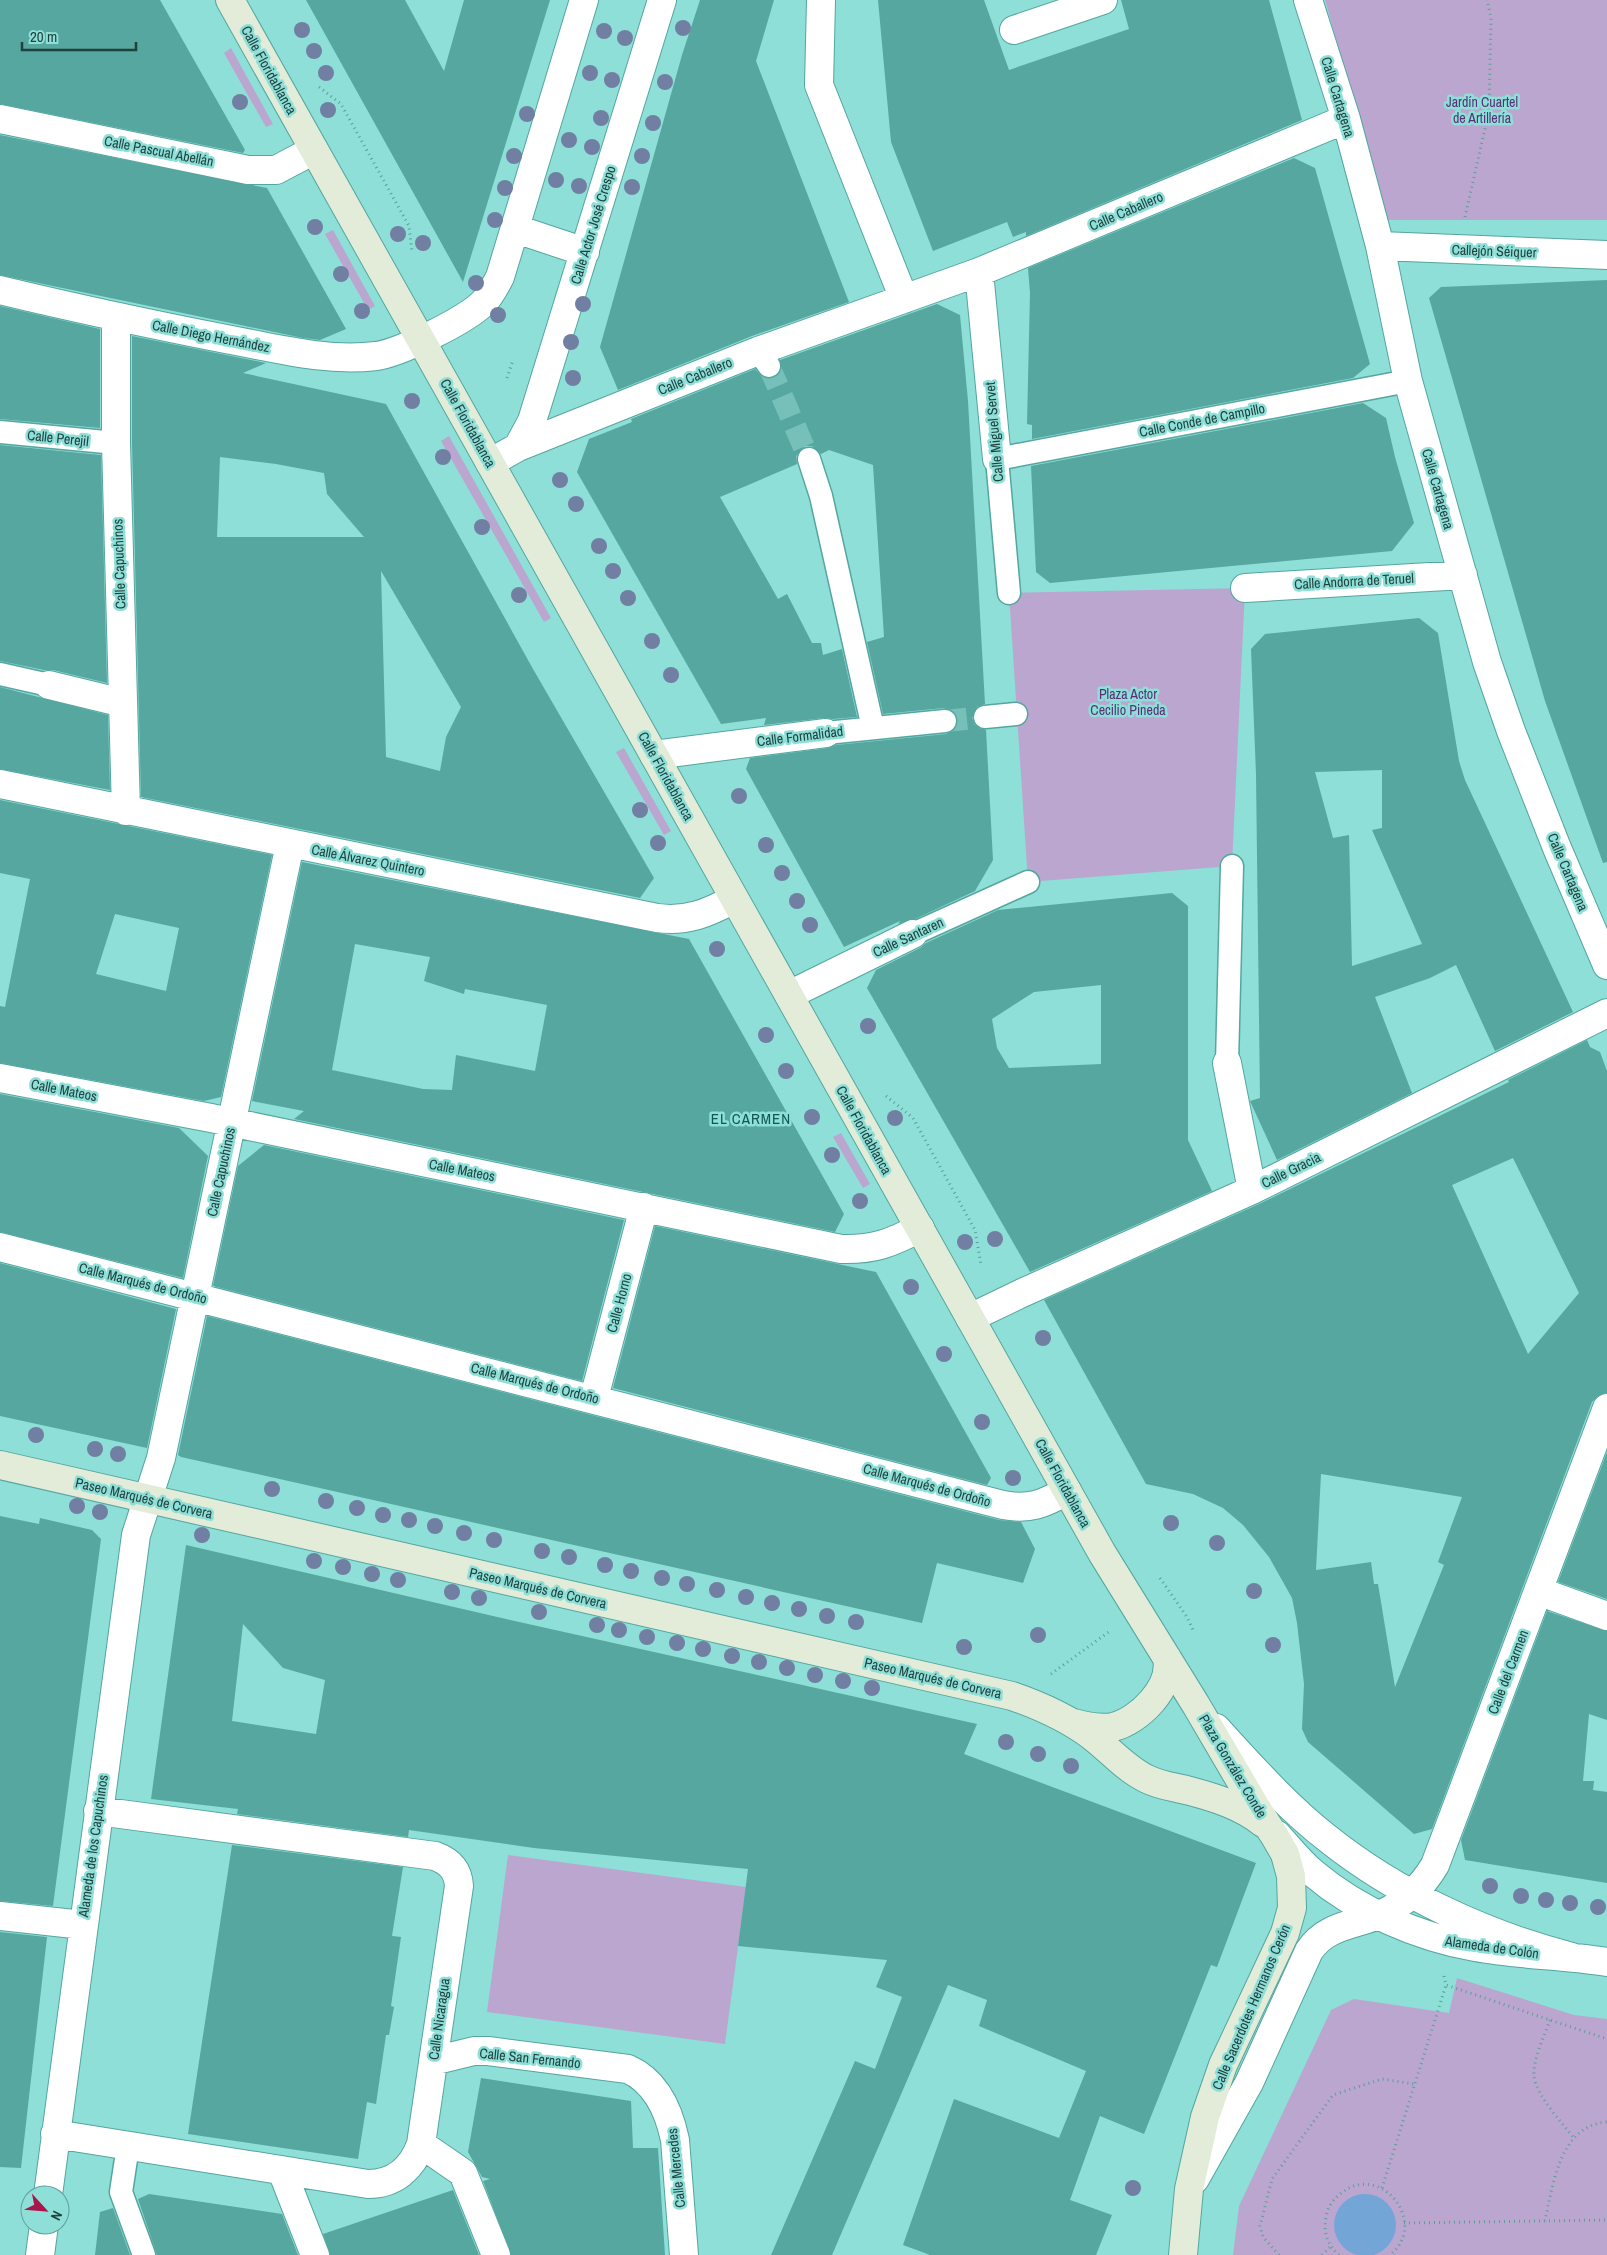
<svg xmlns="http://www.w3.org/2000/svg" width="1607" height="2255" font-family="'Archivo Narrow',sans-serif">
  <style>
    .green { fill: #bba6d0 }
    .water { fill: #73a6d7 }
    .building { fill: #55a79f; fill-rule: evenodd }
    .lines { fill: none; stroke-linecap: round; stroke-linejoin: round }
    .pedestrian-tunnel { stroke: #77c0b9; stroke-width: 22; stroke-dasharray: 22 11; stroke-linecap: butt }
    .pedestrian-casing { stroke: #54a69f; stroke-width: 25 }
    .minor-casing { stroke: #54a69f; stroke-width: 30 }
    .secondary-casing { stroke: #54a69f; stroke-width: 30 }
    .path { stroke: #5f9d97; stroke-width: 3; stroke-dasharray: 1 4; stroke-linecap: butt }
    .pedestrian { stroke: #fff; stroke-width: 22 }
    .minor { stroke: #fff; stroke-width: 28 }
    .secondary { stroke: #e3ecd8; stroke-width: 28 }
    .tree { fill: #707fa2 }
    .labels { text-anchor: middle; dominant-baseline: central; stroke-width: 5; stroke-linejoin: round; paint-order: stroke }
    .street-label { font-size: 14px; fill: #20423f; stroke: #8ddfd7 }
    .park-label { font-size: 14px; fill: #583077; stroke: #8ddfd7 }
    .neighbourhood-label { font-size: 15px; letter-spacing: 1px; fill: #125651; stroke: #8ddfd7 }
  </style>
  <rect width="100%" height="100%" fill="#8ddfd7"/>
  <path class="green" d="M1325,0H1607V220H1387Z
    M231,48L273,124L266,127L224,53Z
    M333,230L375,306L368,310L325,234Z
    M449,436L551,618L544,622L441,441Z
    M1245,588L1232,866L1028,882L1009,593Z
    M624,748L671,831L664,835L616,752Z
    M841,1133L870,1184L863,1188L833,1137Z
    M508,1855L746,1887L725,2044L487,2012Z
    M1457,1978L1574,2015L1607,2019V2255H1233L1239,2206L1331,2010L1354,1999L1449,2013Z"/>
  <path class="water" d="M1334 2225a31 31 0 1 1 62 0a31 31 0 1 1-62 0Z"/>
  <path class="building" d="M0,0H160L245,150L243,153L0,104Z
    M306,0H405L444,71L464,0H550L463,282Z
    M700,0H774L756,61L849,302L752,336L618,390L600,347L682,55Z
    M878,0H984L1009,70L1129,29L1121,0H1269L1302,120L1026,236V232L1013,237L1007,222L933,251L891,142Z
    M0,135L267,188L346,329L320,340L303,338L0,275Z
    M1294,158L1315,168L1370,364L1353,378L1032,439V425L1027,424L1030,293L1028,268Z
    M1607,280V862L1603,863L1545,701L1429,298L1441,287Z
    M937,304L960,315L968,401L985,704L977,707L972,718L975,725L986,730L993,860L975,891L915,919L898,924L900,921L844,947L746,769L750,758L828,748L836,745L946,734L953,731L957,726L956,714L944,708L883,714L867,642L884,637L873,465L829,450L821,454L812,446H805L796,456L797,464L720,497L778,599L787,594L812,643H821L823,655L842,649L857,717L833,719L824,718L764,725L766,718L721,724L577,472L589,439L632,422L631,419L755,369L763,378L771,379L781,372L780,360Z
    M0,306L100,329V428L0,419Z
    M132,336L266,363L243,373L386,404L533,669L654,878L640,898L141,797L132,443ZM220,457L276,464L324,473L327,494L364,537H217ZM381,571L461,707L446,737L440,771L386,757Z
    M1363,403L1386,418L1395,457L1414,523L1392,551L1050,583L1036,572L1031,466Z
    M0,445L101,455L107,683L53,670H44L0,661Z
    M1419,618L1438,633L1459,761L1465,780L1573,1012L1495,1051L1456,965L1430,978L1375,997L1412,1093L1277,1160L1250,1101L1260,1098L1256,774L1251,649L1265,634ZM1382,770V828L1372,830L1422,944L1352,966L1349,835L1333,838L1315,772Z
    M0,687L108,715L110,790L0,769Z
    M0,800L272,855L221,1097L204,1101L0,1063V1006L5,1007L30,879L0,873ZM115,914L179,928L166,991L96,974Z
    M302,862L689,939L844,1214L835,1232L294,1119L304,1111L252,1101ZM355,944L430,957L424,981L464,994L465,989L547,1005L535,1071L456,1055L452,1090L423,1089L332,1070Z
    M1172,893L1188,906V1140L1212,1191L1030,1272L867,988L876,970L920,948L926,943L998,910ZM1101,985V1064L1009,1068L997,1048L992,1019L1034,992Z
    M1587,1040L1590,1047L1600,1052L1607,1071V1393L1598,1396L1592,1402L1432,1829L1414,1834L1308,1742L1302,1729L1304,1684L1297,1623L1292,1598L1269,1557L1243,1525L1223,1508L1193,1494L1146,1484L1044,1300L1259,1204L1509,1082L1508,1080ZM1513,1158L1579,1293L1528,1354L1452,1185ZM1321,1474L1462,1497L1438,1562L1444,1565L1395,1687L1378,1584H1374L1371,1562L1316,1570Z
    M0,1094L179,1128L208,1156L183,1278L0,1232Z
    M264,1145L624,1220L582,1381L213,1286L238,1166Z
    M655,1226L876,1272L991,1478L987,1485L613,1388Z
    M0,1263L176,1309L147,1448L0,1416Z
    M207,1316L999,1520L1021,1522L1035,1549L1023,1583L937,1563L922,1623L181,1457L178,1455Z
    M1607,1452V1599L1558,1582Z
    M0,1516L39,1524L40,1518L92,1530L101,1539L53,1906L0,1901Z
    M186,1545L506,1619L977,1724L964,1754L1256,1863L1217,1967L1211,1965L1144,2134L1100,2116L1070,2200L1112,2215L1096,2255H930L903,2245L954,2099L1059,2138L1086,2071L979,2026L987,2000L948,1985L832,2255H771L855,2061L875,2069L902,1997L876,1987L887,1960L738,1946L748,1869L534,1848L409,1830L408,1837L237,1814L238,1809L151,1799ZM243,1624L283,1668L325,1680L316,1734L232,1721Z
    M1547,1611L1607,1631V1720L1589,1714L1583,1781H1594L1593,1790L1607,1792V1883L1465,1860L1461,1840Z
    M232,1845L403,1867L392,1936L401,1937L391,2006L394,2007L389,2035H386L376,2104L367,2102L358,2159L188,2134Z
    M0,1932L47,1937L21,2168L0,2167Z
    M481,2078L631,2101L633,2148H658L665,2255H511L483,2181L490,2179L482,2177L468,2152Z
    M453,2190L479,2255H330L323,2234Z
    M149,2194L282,2214L298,2255H157L138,2199Z
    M113,2208L130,2255H95L100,2212Z"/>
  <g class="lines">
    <path class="pedestrian-tunnel" d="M769,366L809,459
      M945,721L985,717"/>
    <defs>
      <path id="pedestrian" d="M758,351L769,366
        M0,432L116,443
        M809,459L821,496L873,728
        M1009,593L997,459L1408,381
        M0,674L49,685
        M985,717L1016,714
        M826,733L945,721
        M913,934L1028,882
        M1227,1063L1232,866
        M128,2146L121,2192L144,2255"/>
      <path id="minor" d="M821,0L819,85L904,299
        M1308,0L1346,119L1380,246L1408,381L1487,662L1511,731L1557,848L1607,965
        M1014,30L1103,0
        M0,119L248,170H276L314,150
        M516,229L585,252
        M1380,246L1607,255
        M979,272L997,459
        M0,290C75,308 150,324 226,339C275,348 325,362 376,356C400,353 466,320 483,303C491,295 495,286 500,277L584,0
        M116,317V443L126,811
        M518,447L532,421L662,0
        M490,463L518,447L758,351L979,272L1346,119
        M1245,588L1463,575
        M49,685L123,703
        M654,755L826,733
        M0,784L657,918C687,922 708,913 734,899
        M789,995L913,934
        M1227,1063L1252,1190
        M0,1078L211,1118L841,1249C874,1250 891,1243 920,1228
        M0,1247L1003,1505C1030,1510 1043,1504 1067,1491
        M970,1318L1022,1293L1252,1190L1607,1013
        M594,1398L644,1207
        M1538,1591L1607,1616
        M1216,1728C1251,1766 1286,1806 1327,1838C1397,1894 1486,1935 1572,1957
        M1277,1835C1289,1848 1300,1862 1313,1873C1358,1911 1418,1937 1475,1947C1518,1955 1563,1955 1607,1962
        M0,1916L83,1925
        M433,2061L474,2051H488L628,2069C657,2082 669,2111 675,2140L684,2255
        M55,2134L368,2184C394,2184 412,2169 421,2144L459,1886C458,1870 449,1861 435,1856L98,1811
        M421,2144L463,2173L496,2255
        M282,2171L315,2255
        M1195,2179L1249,2083L1309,1951C1325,1926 1353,1925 1379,1915C1403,1905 1422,1887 1435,1865L1607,1408
        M48,2195L136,1535L161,1458L290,844
        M40,2255L44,2225"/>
      <path id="secondary" d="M230,0L1102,1553L1196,1705L1257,1809L1274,1835L1285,1854L1291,1876L1292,1908L1285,1933L1223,2065L1205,2117L1189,2189L1183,2255
        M0,1465L1012,1696C1041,1706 1068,1718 1093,1737C1111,1751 1126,1769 1147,1779C1161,1786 1175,1787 1190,1791C1216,1798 1242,1806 1263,1823
        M1074,1723C1087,1727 1099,1729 1113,1727C1139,1721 1173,1687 1167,1658"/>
    </defs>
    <use href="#pedestrian" class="pedestrian-casing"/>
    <use href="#minor" class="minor-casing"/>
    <use href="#secondary" class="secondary-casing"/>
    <path class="path" d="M319,87L341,104L409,226L412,252
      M1465,217L1489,111L1491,18L1487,0
      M507,378L513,360
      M886,1096L913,1118L975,1230L981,1265
      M1160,1578L1187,1617L1194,1632
      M1051,1674L1110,1631
      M1444,1976L1446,1985L1607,2039
      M1550,2020C1544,2037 1533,2058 1534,2076C1536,2095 1562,2123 1574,2138
      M1382,2188L1446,1985
      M1545,2221C1553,2184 1560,2125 1607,2122
      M1404,2223L1607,2220
      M1279,2255L1263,2237L1260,2226L1272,2179L1333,2095L1382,2079L1414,2084
      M1322,2255L1331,2246
      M1339,2255C1328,2245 1323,2233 1326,2218C1327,2208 1332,2201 1339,2195C1378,2159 1431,2222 1390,2255"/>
    <use href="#pedestrian" class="pedestrian"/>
    <use href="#minor" class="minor"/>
    <use href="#secondary" class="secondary"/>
  </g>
  <g class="tree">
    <circle cx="683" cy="28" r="8"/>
    <circle cx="302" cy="30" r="8"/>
    <circle cx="604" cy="31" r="8"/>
    <circle cx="625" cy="38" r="8"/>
    <circle cx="314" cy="51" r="8"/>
    <circle cx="326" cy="73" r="8"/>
    <circle cx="590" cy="73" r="8"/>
    <circle cx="612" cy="80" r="8"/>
    <circle cx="665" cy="82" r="8"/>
    <circle cx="240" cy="102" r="8"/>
    <circle cx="328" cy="110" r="8"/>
    <circle cx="527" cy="114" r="8"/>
    <circle cx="601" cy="118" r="8"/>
    <circle cx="653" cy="123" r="8"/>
    <circle cx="569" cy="140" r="8"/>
    <circle cx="592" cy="147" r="8"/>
    <circle cx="514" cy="156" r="8"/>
    <circle cx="642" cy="156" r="8"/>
    <circle cx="556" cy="180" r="8"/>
    <circle cx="579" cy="186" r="8"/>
    <circle cx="632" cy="187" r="8"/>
    <circle cx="505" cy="188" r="8"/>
    <circle cx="495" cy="220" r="8"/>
    <circle cx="315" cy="227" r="8"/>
    <circle cx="398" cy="234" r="8"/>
    <circle cx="423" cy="243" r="8"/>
    <circle cx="341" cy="274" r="8"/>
    <circle cx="476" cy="283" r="8"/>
    <circle cx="583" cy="304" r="8"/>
    <circle cx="362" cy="311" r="8"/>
    <circle cx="498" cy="315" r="8"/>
    <circle cx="571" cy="342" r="8"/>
    <circle cx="573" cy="378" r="8"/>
    <circle cx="412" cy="401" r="8"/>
    <circle cx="443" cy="457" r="8"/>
    <circle cx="560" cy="480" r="8"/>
    <circle cx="576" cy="504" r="8"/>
    <circle cx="482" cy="527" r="8"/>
    <circle cx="599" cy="546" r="8"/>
    <circle cx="613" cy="571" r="8"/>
    <circle cx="519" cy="595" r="8"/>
    <circle cx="628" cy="598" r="8"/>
    <circle cx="652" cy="641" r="8"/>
    <circle cx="671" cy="675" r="8"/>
    <circle cx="739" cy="796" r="8"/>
    <circle cx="640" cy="810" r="8"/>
    <circle cx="658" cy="843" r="8"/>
    <circle cx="766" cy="845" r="8"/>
    <circle cx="782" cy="873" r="8"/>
    <circle cx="797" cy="901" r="8"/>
    <circle cx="810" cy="925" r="8"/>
    <circle cx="717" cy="949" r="8"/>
    <circle cx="868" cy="1026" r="8"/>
    <circle cx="766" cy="1035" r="8"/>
    <circle cx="786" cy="1071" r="8"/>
    <circle cx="812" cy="1117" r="8"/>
    <circle cx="895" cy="1118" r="8"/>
    <circle cx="832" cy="1155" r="8"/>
    <circle cx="860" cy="1201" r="8"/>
    <circle cx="995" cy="1239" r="8"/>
    <circle cx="965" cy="1242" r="8"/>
    <circle cx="911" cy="1287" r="8"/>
    <circle cx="1043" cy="1338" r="8"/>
    <circle cx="944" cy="1354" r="8"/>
    <circle cx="982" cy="1422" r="8"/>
    <circle cx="36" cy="1435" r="8"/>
    <circle cx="95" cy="1449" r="8"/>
    <circle cx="118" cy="1454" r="8"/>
    <circle cx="1013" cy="1478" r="8"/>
    <circle cx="272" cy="1489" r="8"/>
    <circle cx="326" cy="1501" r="8"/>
    <circle cx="77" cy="1506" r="8"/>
    <circle cx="357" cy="1508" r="8"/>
    <circle cx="100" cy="1512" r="8"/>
    <circle cx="383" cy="1515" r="8"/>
    <circle cx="409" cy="1520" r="8"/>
    <circle cx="1171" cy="1523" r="8"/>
    <circle cx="435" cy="1526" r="8"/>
    <circle cx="464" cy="1533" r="8"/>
    <circle cx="202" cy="1535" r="8"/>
    <circle cx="494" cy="1540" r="8"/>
    <circle cx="1217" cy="1543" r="8"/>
    <circle cx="542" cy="1551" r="8"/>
    <circle cx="569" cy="1557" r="8"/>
    <circle cx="314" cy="1561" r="8"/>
    <circle cx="605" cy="1565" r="8"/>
    <circle cx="343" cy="1567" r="8"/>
    <circle cx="631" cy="1571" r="8"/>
    <circle cx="372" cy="1574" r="8"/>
    <circle cx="662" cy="1578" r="8"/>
    <circle cx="398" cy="1580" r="8"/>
    <circle cx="687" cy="1584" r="8"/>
    <circle cx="717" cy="1590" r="8"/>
    <circle cx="1254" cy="1591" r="8"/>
    <circle cx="452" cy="1592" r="8"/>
    <circle cx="746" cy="1597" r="8"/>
    <circle cx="479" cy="1598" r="8"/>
    <circle cx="772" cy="1603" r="8"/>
    <circle cx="799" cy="1609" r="8"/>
    <circle cx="539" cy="1612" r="8"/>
    <circle cx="827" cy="1616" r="8"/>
    <circle cx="856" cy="1622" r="8"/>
    <circle cx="597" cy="1625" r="8"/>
    <circle cx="619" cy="1630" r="8"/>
    <circle cx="1038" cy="1635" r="8"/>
    <circle cx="647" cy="1637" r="8"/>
    <circle cx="677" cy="1643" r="8"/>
    <circle cx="1273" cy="1645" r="8"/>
    <circle cx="964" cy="1647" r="8"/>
    <circle cx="703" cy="1649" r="8"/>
    <circle cx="732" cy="1656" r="8"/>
    <circle cx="759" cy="1662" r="8"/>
    <circle cx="787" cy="1668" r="8"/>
    <circle cx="815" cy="1675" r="8"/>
    <circle cx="843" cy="1681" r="8"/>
    <circle cx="872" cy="1688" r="8"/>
    <circle cx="1006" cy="1742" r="8"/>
    <circle cx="1038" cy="1754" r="8"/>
    <circle cx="1071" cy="1766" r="8"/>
    <circle cx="1490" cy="1886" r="8"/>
    <circle cx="1521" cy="1896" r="8"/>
    <circle cx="1546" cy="1900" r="8"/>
    <circle cx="1570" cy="1903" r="8"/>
    <circle cx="1598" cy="1907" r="8"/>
    <circle cx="1133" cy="2188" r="8"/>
  </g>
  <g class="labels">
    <g class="street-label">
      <text transform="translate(269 70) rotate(61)">Calle Floridablanca</text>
      <text transform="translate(1338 97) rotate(73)">Calle Cartagena</text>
      <text transform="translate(159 151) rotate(11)">Calle Pascual Abellán</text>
      <text transform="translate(1126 211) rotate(-23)">Calle Caballero</text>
      <text transform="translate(593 225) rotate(-73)">Calle Actor José Crespo</text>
      <text transform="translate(1494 251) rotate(2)">Callejón Séiquer</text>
      <text transform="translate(211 336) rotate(11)">Calle Diego Hernández</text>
      <text transform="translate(695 376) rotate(-22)">Calle Caballero</text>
      <text transform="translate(1202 420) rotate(-11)">Calle Conde de Campillo</text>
      <text transform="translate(468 423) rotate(61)">Calle Floridablanca</text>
      <text transform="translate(994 432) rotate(-95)">Calle Miguel Servet</text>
      <text transform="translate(58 438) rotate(6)">Calle Perejil</text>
      <text transform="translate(1438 489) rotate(74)">Calle Cartagena</text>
      <text transform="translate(119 564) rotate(-92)">Calle Capuchinos</text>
      <text transform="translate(1354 581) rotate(-3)">Calle Andorra de Teruel</text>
      <text transform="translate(800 736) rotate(-7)">Calle Formalidad</text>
      <text transform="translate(666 776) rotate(61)">Calle Floridablanca</text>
      <text transform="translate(368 860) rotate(11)">Calle Álvarez Quintero</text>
      <text transform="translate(1568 872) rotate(67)">Calle Cartagena</text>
      <text transform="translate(908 937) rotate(-25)">Calle Santaren</text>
      <text transform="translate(64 1090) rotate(11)">Calle Mateos</text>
      <text transform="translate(864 1130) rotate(61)">Calle Floridablanca</text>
      <text transform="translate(462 1170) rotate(11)">Calle Mateos</text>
      <text transform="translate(1291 1170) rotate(-26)">Calle Gracia</text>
      <text transform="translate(221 1172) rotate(-78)">Calle Capuchinos</text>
      <text transform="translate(143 1283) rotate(14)">Calle Marqués de Ordoño</text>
      <text transform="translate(619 1303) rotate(-75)">Calle Horno</text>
      <text transform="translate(535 1383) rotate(14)">Calle Marqués de Ordoño</text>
      <text transform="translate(1063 1483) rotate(61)">Calle Floridablanca</text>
      <text transform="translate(927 1485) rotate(15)">Calle Marqués de Ordoño</text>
      <text transform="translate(144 1498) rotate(13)">Paseo Marqués de Corvera</text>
      <text transform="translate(538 1588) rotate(13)">Paseo Marqués de Corvera</text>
      <text transform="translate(1508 1672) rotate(-69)">Calle del Carmen</text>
      <text transform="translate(933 1678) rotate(13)">Paseo Marqués de Corvera</text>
      <text transform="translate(1233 1766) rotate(59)">Plaza González Conde</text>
      <text transform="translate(93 1846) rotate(-82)">Alameda de los Capuchinos</text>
      <text transform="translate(1492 1947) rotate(8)">Alameda de Colón</text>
      <text transform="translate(1251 2007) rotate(-67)">Calle Sacerdotes Hermanos Cerón</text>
      <text transform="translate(439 2019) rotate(-82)">Calle Nicaragua</text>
      <text transform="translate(530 2058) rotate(6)">Calle San Fernando</text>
      <text transform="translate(676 2168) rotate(-96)">Calle Mercedes</text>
    </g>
    <g class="park-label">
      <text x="1482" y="102">Jardín Cuartel<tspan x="1482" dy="16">de Artillería</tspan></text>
      <text x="1128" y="694">Plaza Actor<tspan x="1128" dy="16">Cecilio Pineda</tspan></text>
    </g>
    <g class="neighbourhood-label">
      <text x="751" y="1118">EL CARMEN</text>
    </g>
  </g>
  <g transform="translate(45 2210) rotate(116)"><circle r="24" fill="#8ddfd7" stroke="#61a09a"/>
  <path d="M0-4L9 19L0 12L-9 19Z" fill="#aa164b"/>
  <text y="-8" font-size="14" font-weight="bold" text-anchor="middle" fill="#20423f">N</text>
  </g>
  <path d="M22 42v8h114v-8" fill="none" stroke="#20423f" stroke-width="2.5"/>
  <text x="30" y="42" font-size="15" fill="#20423f" stroke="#8ddfd7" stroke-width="4" paint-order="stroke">20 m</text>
</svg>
